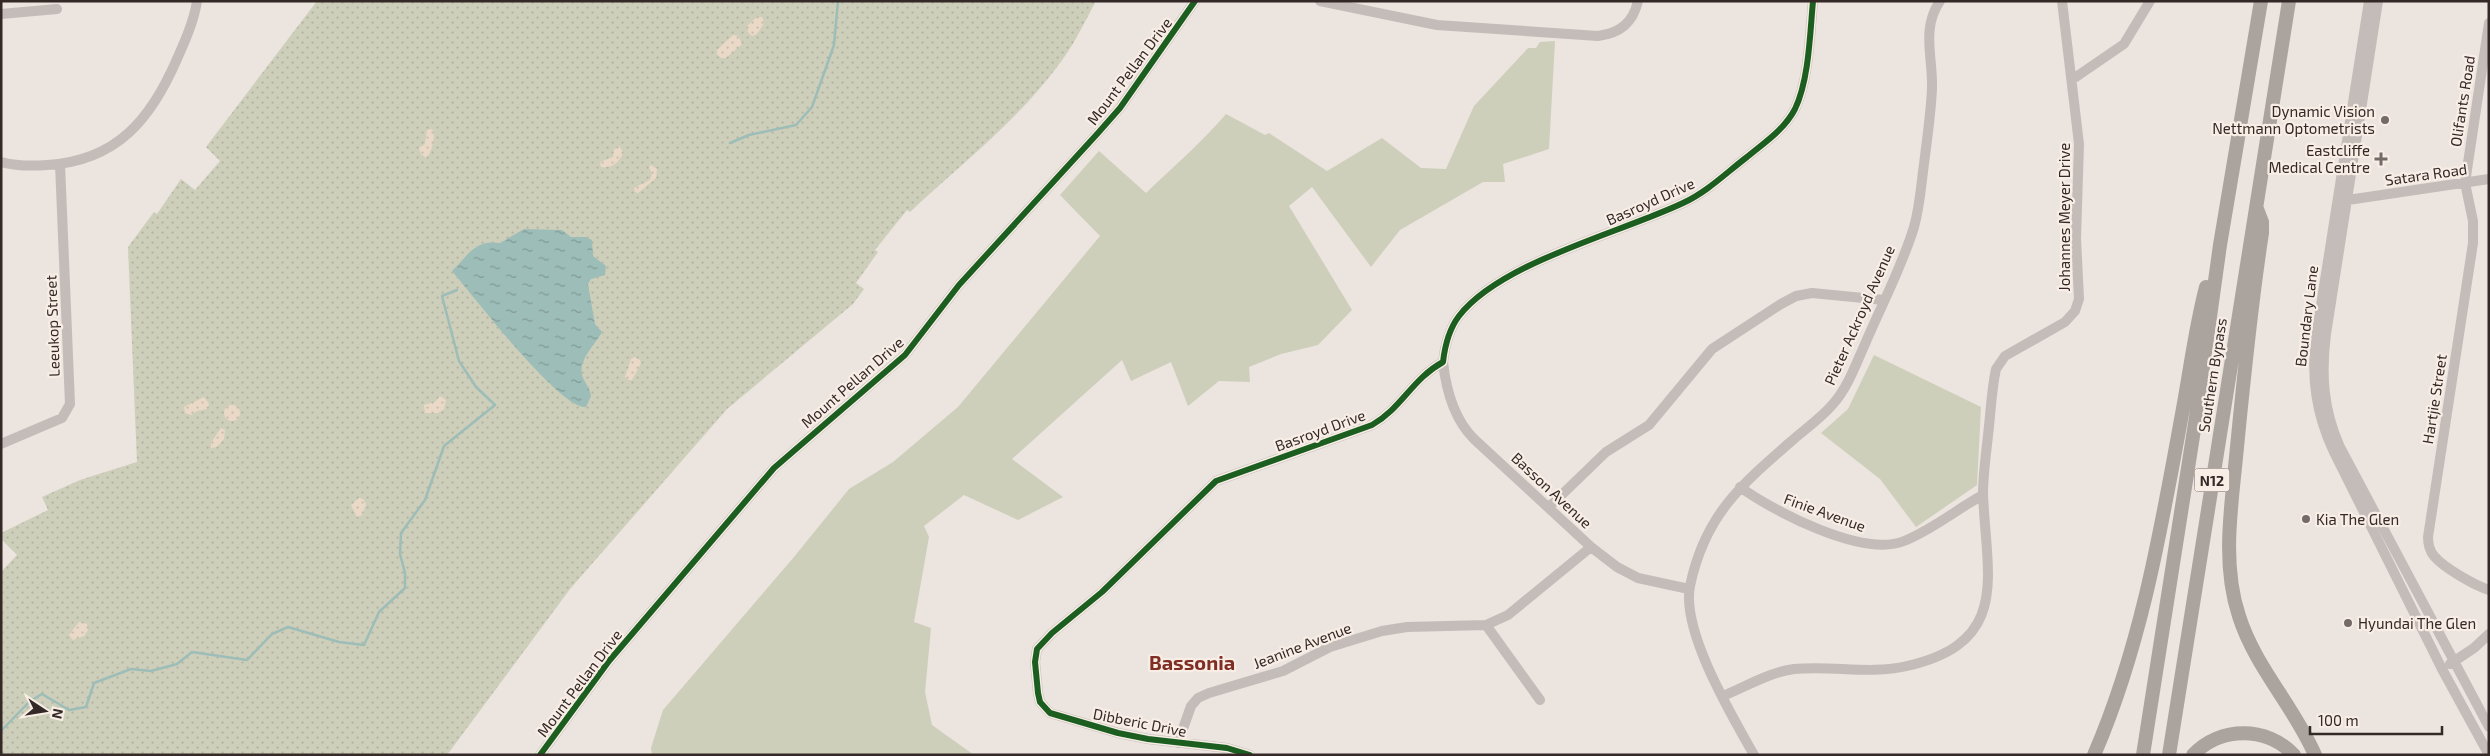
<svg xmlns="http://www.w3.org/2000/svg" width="2490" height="756" font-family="'Exo 2',sans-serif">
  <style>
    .grass { fill: url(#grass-dots) }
    .sand { fill: url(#sand-dots) }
    .park { fill: #cecfba }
    .water { fill: url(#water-ripples) }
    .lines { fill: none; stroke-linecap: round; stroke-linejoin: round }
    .stream { stroke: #9dbdb8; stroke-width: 2.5 }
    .minor { stroke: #c4bcb8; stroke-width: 10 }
    .highway { stroke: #aaa39e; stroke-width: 14 }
    .cycleway-casing { stroke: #f8eee6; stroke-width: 9 }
    .cycleway { stroke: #1b5e20; stroke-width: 6 }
    .poi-dot { fill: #746a67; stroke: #f8eee6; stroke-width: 2 }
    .labels { text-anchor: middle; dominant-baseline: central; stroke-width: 4.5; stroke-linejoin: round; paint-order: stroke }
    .shield { fill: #f8eee6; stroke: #6f6460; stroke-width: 1 }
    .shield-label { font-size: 14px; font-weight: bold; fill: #342927 }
    .street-label { font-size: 15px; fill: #342927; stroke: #f8eee6 }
    .poi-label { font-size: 15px; fill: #342927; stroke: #f8eee6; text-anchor: end }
    .district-label { font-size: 20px; font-weight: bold; fill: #7f2e24; stroke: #f8eee6 }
  </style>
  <defs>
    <pattern id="grass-dots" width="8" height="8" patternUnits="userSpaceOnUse" patternTransform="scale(1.25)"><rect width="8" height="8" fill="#cecfba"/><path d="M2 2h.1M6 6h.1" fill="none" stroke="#b2b2a0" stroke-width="1.8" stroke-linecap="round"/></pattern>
    <pattern id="sand-dots" width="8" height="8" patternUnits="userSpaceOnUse" patternTransform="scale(1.25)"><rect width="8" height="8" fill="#ead9c6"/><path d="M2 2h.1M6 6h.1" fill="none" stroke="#c9baaa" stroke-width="1.8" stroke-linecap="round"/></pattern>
    <pattern id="water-ripples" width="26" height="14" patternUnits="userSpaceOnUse" patternTransform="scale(1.25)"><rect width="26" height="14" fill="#9dbdb8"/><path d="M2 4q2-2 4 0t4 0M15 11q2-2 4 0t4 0" fill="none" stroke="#819a96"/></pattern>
  </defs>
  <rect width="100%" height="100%" fill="#ebe4df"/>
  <path class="grass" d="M317,1H1096C1084,23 1073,47 1057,67C1016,122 960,165 910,212L907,210L875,250L878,252L856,283L864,289L853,304L727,409L570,589L447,755H1V572L17,555L1,539V533L48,510L42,497L80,480L137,462L128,247L154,212L157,214L181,179L195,190L220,161L206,147Z"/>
  <path class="sand" d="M757,17H762L764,23L757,34L752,36L748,32L747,26Z
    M733,35L738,36L742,44L726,58H721L717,54V50Z
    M432,129C436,135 432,153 426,158L421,154L419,148L425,144L427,130Z
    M619,146L623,152C620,162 612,169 601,167L600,162L613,157L614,150Z
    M651,165L657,169L656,178L638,193L635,192L634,188L650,180L652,174L649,167Z
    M635,357L640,360L641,363L632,380H629L625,377L631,359Z
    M440,396L446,400L444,409L438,413H425L424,405L435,402Z
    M204,397L209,404L207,409L197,411L191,415L185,413L184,407Z
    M224 413a8 8 0 1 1 16 0a8 8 0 1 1-16 0Z
    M221,428L225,430L224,439L217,447L211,448V443Z
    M359,498L363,499L366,504L362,515L357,517L351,505Z
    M79,622L87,624L88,630L84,636L73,640L69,635Z"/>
  <path class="park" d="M1555,41L1549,149L1503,164L1505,182H1483L1400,230L1371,267L1312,187L1289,206L1352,310L1318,345L1281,354L1249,367L1250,382L1219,381L1188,406L1171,362L1131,381L1122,360L1012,459L1063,497L1018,520L964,495L924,526L929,537L914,622L931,628L925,692L932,725L974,755H652L651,748L663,710L794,557L849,489L893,462L958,407L1100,236L1060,195L1099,151L1146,193C1173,167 1201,143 1226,114L1265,135L1269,133L1327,171L1382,138L1421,168L1446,169L1474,106L1528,48H1536L1540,42Z
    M1874,355L1981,407L1977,485L1916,527L1880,479L1821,433L1848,409Z"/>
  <path class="water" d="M524,229L562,230L571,237H586L592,240L593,256L606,266L605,275L591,279L588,284L595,324L602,332C596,344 576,361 583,378C586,384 590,389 591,396L586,407C560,410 471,293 452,271C468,256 474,239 500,243Z"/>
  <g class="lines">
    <path class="stream" d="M730,143L749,135L796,125L812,107L834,45L838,1
      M1,731L30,701L42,694L69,710L86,707L94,683L131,669L151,671L177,664L192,652L247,660L272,634L288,627L339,642L364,645L379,612L405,588V573L400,554L401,533L425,500L444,446L495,405L476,387L459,361L442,296L457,290"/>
    <path class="minor" d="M1320,1L1437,25L1598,36C1620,33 1633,23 1638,1
      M2369,1L2316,337C2311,378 2316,414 2334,452L2442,669L2489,755
      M2378,1L2326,334C2321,374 2323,410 2340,447L2489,727
      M1,14L57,9
      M2489,23L2465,183L2473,221V243L2428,537C2428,544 2429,550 2434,556C2444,568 2474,585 2489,590
      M2073,79L2124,44L2150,1
      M1,162C16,166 32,166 47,165C117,161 151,119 177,59C185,41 194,21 197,1
      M2341,201L2489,179
      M1443,362C1446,390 1454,419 1474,439L1591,547L1617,567L1638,578L1689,589
      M1,444L62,418L70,404L60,164
      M1740,487C1773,511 1863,558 1904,541C1932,530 1957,509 1983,495
      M1549,507L1606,452L1649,425L1712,349L1781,304L1796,296L1812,293L1884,300
      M1486,625L1540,700
      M2450,664L2474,648L2489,634
      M1723,696C1745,687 1770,672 1794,669C1832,665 1870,675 1907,666C2012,642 1986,575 1983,494C1983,472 1987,448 1989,426C1991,407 1992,387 1996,369L2005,356L2065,322L2075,311L2079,299L2076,238L2079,144L2062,1
      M1178,743L1191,706L1198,698L1209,693L1283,671L1330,647L1382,631L1407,627L1486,625L1508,615L1591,547
      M540,755L609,661L774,468L905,355L959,285L1098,133L1120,108L1195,1
      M1250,755L1227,748L1148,739L1118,733L1050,713L1040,702L1038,693L1035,662L1037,649L1052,633L1102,592L1216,481L1372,425C1402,408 1412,379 1443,362C1445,345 1449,329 1459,316C1501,262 1620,233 1683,203C1707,192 1726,173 1747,157C1765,142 1784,130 1795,109C1809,80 1810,33 1813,1
      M1754,755C1732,716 1681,631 1690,586C1705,514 1742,484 1795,438C1808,427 1822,417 1833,404C1848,387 1856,364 1865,344C1881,306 1902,267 1914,227C1920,206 1921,185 1924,164C1927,139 1931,113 1932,88C1933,57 1921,29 1940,1"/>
    <path class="highway" d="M2257,209L2262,222V233C2251,304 2244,375 2237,447C2232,503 2221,562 2239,616C2255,667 2294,706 2315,755
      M2094,755C2141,647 2161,529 2182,414C2190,372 2195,329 2206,287
      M2143,755L2196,417L2220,245L2261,1
      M2169,755L2289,1
      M2193,755C2220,726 2267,726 2294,755"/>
    <defs>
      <path id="cycleway" d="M540,755L609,661L774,468L905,355L959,285L1098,133L1120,108L1195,1
        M1250,755L1227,748L1148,739L1118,733L1050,713L1040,702L1038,693L1035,662L1037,649L1052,633L1102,592L1216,481L1372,425C1402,408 1412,379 1443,362C1445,345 1449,329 1459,316C1501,262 1620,233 1683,203C1707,192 1726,173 1747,157C1765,142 1784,130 1795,109C1809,80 1810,33 1813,1"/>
    </defs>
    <use href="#cycleway" class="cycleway-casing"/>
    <use href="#cycleway" class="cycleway"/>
  </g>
  <g class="poi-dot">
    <circle cx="2385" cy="120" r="5"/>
    <path d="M2378.5 151.5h5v5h5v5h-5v5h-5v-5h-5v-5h5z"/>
    <circle cx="2306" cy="519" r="5"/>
    <circle cx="2348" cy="623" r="5"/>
  </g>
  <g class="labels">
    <rect class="shield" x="2194.5" y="468.5" width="35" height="23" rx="4"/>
    <g class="shield-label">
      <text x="2212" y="480">N12</text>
    </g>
    <g class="street-label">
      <text transform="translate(1129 71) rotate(-53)">Mount Pellan Drive</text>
      <text transform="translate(2462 101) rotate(-81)">Olifants Road</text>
      <text transform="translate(2426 174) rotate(-8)">Satara Road</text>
      <text transform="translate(1650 201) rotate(-24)">Basroyd Drive</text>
      <text transform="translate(2064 217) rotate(-90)">Johannes Meyer Drive</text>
      <text transform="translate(1859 315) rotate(-66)">Pieter Ackroyd Avenue</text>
      <text transform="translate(2306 316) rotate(-83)">Boundary Lane</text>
      <text transform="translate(52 326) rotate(-92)">Leeukop Street</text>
      <text transform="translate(2212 375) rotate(-81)">Southern Bypass</text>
      <text transform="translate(852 382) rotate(-41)">Mount Pellan Drive</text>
      <text transform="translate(2434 399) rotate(-81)">Hartjie Street</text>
      <text transform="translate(1320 430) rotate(-20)">Basroyd Drive</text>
      <text transform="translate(1552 490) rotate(43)">Basson Avenue</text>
      <text transform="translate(1825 512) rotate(20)">Finie Avenue</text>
      <text transform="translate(1302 645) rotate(-21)">Jeanine Avenue</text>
      <text transform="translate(579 683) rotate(-53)">Mount Pellan Drive</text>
      <text transform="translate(1140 722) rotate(11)">Dibberic Drive</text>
    </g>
    <g class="poi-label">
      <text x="2375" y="111">Dynamic Vision<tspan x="2375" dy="17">Nettmann Optometrists</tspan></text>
      <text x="2370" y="150">Eastcliffe<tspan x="2370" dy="17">Medical Centre</tspan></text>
      <text x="2316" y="519" text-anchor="start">Kia The Glen</text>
      <text x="2358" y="623" text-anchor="start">Hyundai The Glen</text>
    </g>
    <g class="district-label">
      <text x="1192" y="662">Bassonia</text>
    </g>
  </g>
  <rect width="2490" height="756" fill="none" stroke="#342927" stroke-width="5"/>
  <g transform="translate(45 711) rotate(102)" stroke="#f8eee6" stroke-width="4" paint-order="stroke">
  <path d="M0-4L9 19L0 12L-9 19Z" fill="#342927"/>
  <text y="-8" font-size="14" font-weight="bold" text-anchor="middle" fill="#342927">N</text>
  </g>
  <path d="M2310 726v8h132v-8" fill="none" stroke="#342927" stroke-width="2.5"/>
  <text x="2318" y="726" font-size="15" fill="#342927" stroke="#f8eee6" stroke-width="4" paint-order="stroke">100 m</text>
</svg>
